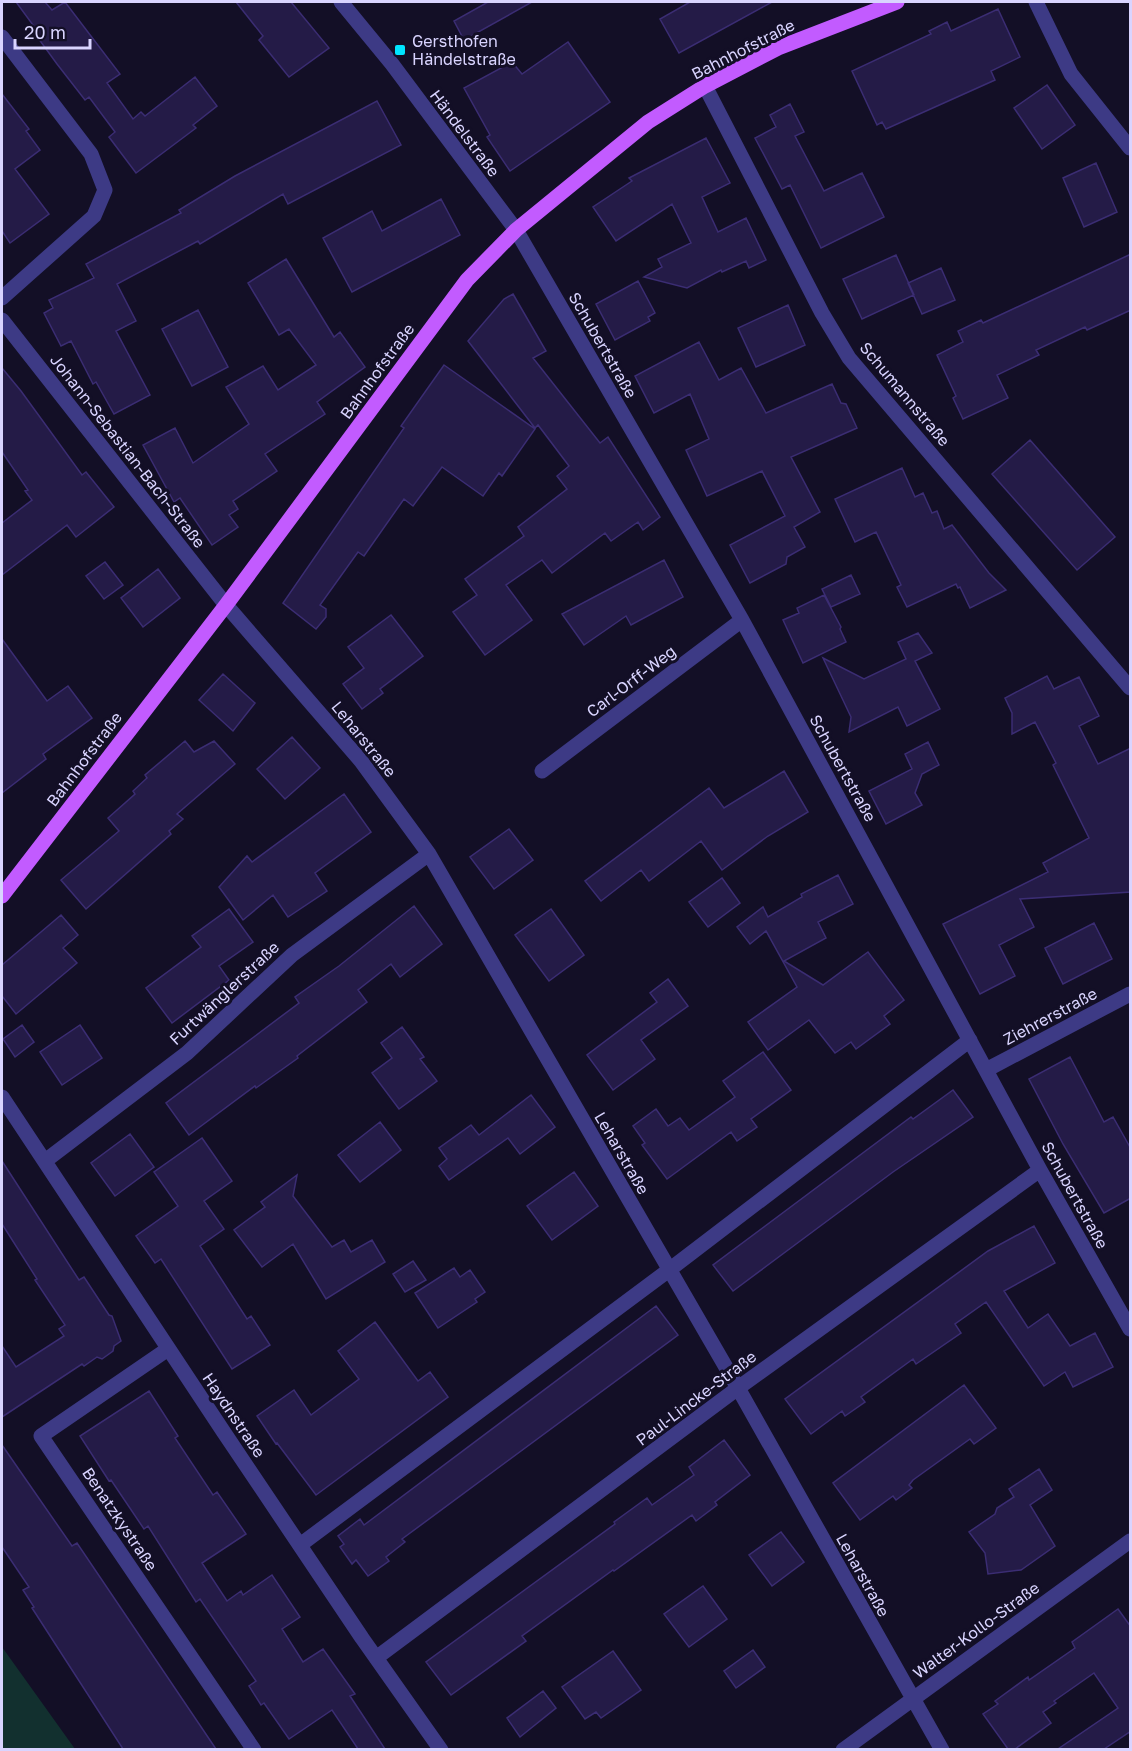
<svg xmlns="http://www.w3.org/2000/svg" width="1132" height="1751" font-family="'Golos Text',sans-serif">
  <style>
    .green { fill: #12302f }
    .building { fill: #241b47; stroke: #3b2d73; stroke-width: 1.5 }
    .lines { fill: none; stroke-linecap: round; stroke-linejoin: round }
    .minor { stroke: #3d3a85; stroke-width: 15 }
    .major { stroke: #c25bff; stroke-width: 15 }
    .poi-dot { fill: #00e5ff; stroke: #130f26; stroke-width: 2 }
    .labels { text-anchor: middle; dominant-baseline: central; stroke-width: 6; stroke-linejoin: round; paint-order: stroke }
    .poi-label { font-size: 16px; fill: #d9d4ff; stroke: #130f26; text-anchor: start }
    .street-label { font-size: 16px; fill: #d9d4ff; stroke: #130f26 }
  </style>
  <rect width="100%" height="100%" fill="#130f26"/>
  <path class="green" d="M2,1647L75,1749H2Z"/>
  <path class="building" d="M16,2H45L52,10L65,2L120,74L107,83L133,119L141,112L145,116L195,77L217,106L193,125L196,128L136,173L109,137L115,132L89,97L85,100L57,64L30,27L33,25Z
    M236,2H291L329,48L289,77L259,40L263,36Z
    M488,2H532L464,40L454,21Z
    M690,2H772L679,53L660,19Z
    M998,9L1020,57L991,71L995,80L886,129L882,122L877,125L852,71L931,34L929,31L947,22L951,31Z
    M568,42L610,102L510,171L487,137L490,135L464,88L512,62L522,74Z
    M1047,85L1075,125L1042,149L1014,108Z
    M2,94L29,129L26,131L40,150L15,169L49,214L10,243L2,231Z
    M377,101L401,145L288,204L283,194L200,244L198,241L117,284L136,321L116,331L150,395L114,414L96,382L93,384L71,341L61,346L44,313L53,308L49,300L94,278L86,264L181,213L179,210L235,176Z
    M790,104L804,132L795,136L824,191L862,173L884,217L821,248L790,185L782,189L755,138L776,127L770,115Z
    M706,138L730,183L702,197L718,232L746,218L766,260L749,268L746,261L722,272L721,270L687,288L644,277L662,267L658,259L691,243L672,204L616,241L593,207L632,181L629,178Z
    M1096,163L1117,212L1084,227L1063,178Z
    M441,199L460,235L352,292L323,238L372,211L382,231Z
    M1131,254V310L1087,330L1085,327L1036,350L1039,355L997,375L1008,398L963,419L953,398L956,396L937,355L963,342L958,331L981,320L983,323Z
    M896,255L914,295L862,319L843,279Z
    M286,259L334,337L340,332L365,367L317,402L325,414L265,454L277,471L233,501L238,509L229,515L238,527L212,545L180,498L174,502L143,445L175,428L193,463L249,424L226,387L263,366L278,390L316,365L289,329L279,335L248,283Z
    M941,268L955,300L922,314L908,283Z
    M638,281L655,313L648,317L650,321L615,340L596,304Z
    M513,294L546,351L533,358L600,443L608,437L660,517L643,530L638,522L611,541L605,533L552,573L542,560L506,585L532,620L485,655L453,612L477,595L465,579L524,536L518,527L567,489L557,476L569,466L538,425L535,428L468,341L504,299Z
    M788,305L805,345L756,367L738,328Z
    M198,310L228,367L192,386L162,329Z
    M699,342L719,380L741,368L766,413L832,384L841,403L846,404L857,428L791,457L820,512L794,527L805,547L787,557L786,564L750,583L730,545L785,516L762,471L707,496L686,450L709,439L690,394L654,413L635,376Z
    M444,365L535,429L502,476L499,473L483,496L442,467L413,506L404,499L364,556L358,552L320,605L326,609V617L316,629L283,603L404,428L401,426Z
    M2,368L21,391L82,475L86,472L114,507L76,537L67,525L2,575V523L32,500L25,491L28,490L2,452Z
    M1030,440L1115,537L1077,570L992,474Z
    M902,468L915,497L923,493L932,513L937,511L944,529L952,525L989,573L1006,590L970,608L960,587L958,588L956,584L907,607L897,587L901,585L876,532L855,542L835,499Z
    M664,560L683,597L631,625L626,616L584,645L562,614Z
    M105,562L123,585L104,599L86,576Z
    M158,569L180,598L143,627L121,598Z
    M851,575L860,594L831,607L822,589Z
    M824,595L841,627L840,629L846,642L803,663L783,620L799,613L797,608Z
    M391,615L423,656L380,689L383,693L362,709L343,684L364,668L348,647Z
    M918,633L932,653L915,661L940,709L907,726L898,707L849,732L851,717L823,658L864,679L906,659L898,642Z
    M2,639L47,701L68,686L92,718L43,754L46,759L2,793Z
    M223,674L255,703L233,731L199,700Z
    M1047,676L1054,689L1079,677L1099,716L1079,726L1098,764L1131,748V892L1020,899L1034,927L999,945L1015,976L980,994L943,924L1048,872L1043,863L1089,838L1053,765L1056,763L1035,722L1012,734V713L1005,698Z
    M292,737L320,768L285,799L257,769Z
    M185,741L194,752L214,741L235,764L177,814L183,819L169,831L171,834L86,909L61,880L119,831L108,818L135,794L133,791L147,778L145,775Z
    M928,742L939,765L922,774L915,793L922,805L886,824L869,791L912,769L905,754Z
    M784,771L808,812L768,836L722,870L701,841L649,881L641,870L601,901L585,881L709,788L724,808Z
    M344,794L371,832L315,873L327,891L288,917L273,895L243,920L219,887L247,856L252,862Z
    M509,829L533,860L494,889L470,857Z
    M838,875L853,904L818,922L826,938L784,961L823,985L868,952L904,1000L884,1016L890,1024L856,1049L851,1042L835,1053L809,1020L768,1050L748,1022L797,987L766,931L750,944L737,927L763,907L768,917L802,897L801,894Z
    M722,878L740,903L708,927L689,902Z
    M414,906L442,944L400,977L391,964L358,990L367,1002L297,1056L298,1058L256,1088L255,1086L189,1135L166,1103L299,1003L295,997L339,966Z
    M229,909L253,942L219,966L229,980L172,1023L146,988L201,947L192,936Z
    M551,909L584,955L549,981L515,935Z
    M61,915L78,935L63,948L77,963L16,1014L2,996V965Z
    M1094,923L1112,959L1063,984L1045,948Z
    M668,979L688,1006L641,1040L655,1059L613,1090L587,1055L657,1002L650,993Z
    M22,1025L34,1042L15,1057L3,1039Z
    M80,1025L102,1058L62,1085L40,1052Z
    M402,1027L424,1057L420,1059L437,1081L399,1109L372,1073L392,1058L381,1043Z
    M763,1052L791,1090L751,1119L757,1127L737,1141L731,1132L667,1179L642,1145L645,1143L633,1126L656,1109L668,1126L680,1118L689,1130L735,1097L723,1081Z
    M1070,1057L1104,1122L1113,1117L1131,1149V1198L1104,1213L1063,1144L1029,1079Z
    M953,1090L973,1117L893,1172L733,1291L713,1265L911,1117L913,1119Z
    M531,1095L555,1127L520,1154L508,1138L449,1180L439,1166L447,1159L439,1148L471,1125L479,1135Z
    M380,1122L401,1150L360,1182L338,1155Z
    M130,1134L154,1167L115,1196L91,1163Z
    M202,1138L232,1181L204,1201L224,1229L200,1246L247,1319L251,1316L270,1345L232,1369L161,1259L155,1263L136,1236L178,1206L154,1172Z
    M2,1161L79,1280L84,1277L109,1315L112,1316L121,1341L114,1346L113,1351L102,1359L97,1357L84,1366L82,1364L2,1417V1346L16,1367L64,1336L59,1329L65,1325L35,1280L37,1279L2,1224Z
    M574,1172L598,1206L552,1240L527,1206Z
    M297,1175L293,1196L332,1247L344,1240L351,1252L372,1240L385,1262L326,1299L293,1244L262,1267L234,1230L265,1207L261,1202Z
    M1034,1226L1055,1263L1004,1291L1028,1328L1048,1314L1070,1346L1095,1333L1113,1367L1073,1387L1065,1372L1044,1386L986,1302L955,1324L961,1333L916,1364L913,1359L861,1397L865,1402L845,1416L842,1411L811,1434L785,1399L988,1251Z
    M413,1261L426,1280L405,1292L393,1274Z
    M454,1268L460,1277L470,1270L485,1292L475,1299L477,1302L438,1328L415,1293Z
    M656,1306L678,1335L402,1539L405,1542L386,1557L389,1561L368,1576L356,1560L352,1564L340,1547L344,1544L338,1536L360,1519L364,1525Z
    M375,1322L418,1381L430,1372L448,1397L316,1495L277,1443L276,1444L257,1416L294,1390L311,1415L359,1379L338,1351Z
    M964,1385L996,1428L974,1444L970,1439L913,1480L909,1485L912,1488L896,1500L893,1496L860,1520L833,1483Z
    M149,1391L178,1436L175,1438L213,1495L217,1492L246,1534L202,1563L227,1601L241,1591L243,1595L272,1575L300,1617L282,1629L303,1662L323,1649L355,1694L350,1696L385,1749H358L332,1710L289,1739L264,1703L261,1705L249,1686L256,1681L200,1599L196,1602L148,1526L144,1529L111,1480L109,1481L80,1436Z
    M724,1440L750,1475L715,1502L717,1505L696,1521L692,1515L614,1571L613,1570L522,1636L526,1641L451,1695L426,1662L615,1524L614,1522L647,1498L652,1505L694,1475L689,1467Z
    M2,1445L72,1546L77,1543L216,1749H123L32,1608L34,1607L23,1590L29,1587L2,1547Z
    M1039,1469L1052,1490L1030,1505L1055,1546L1021,1570L988,1574L985,1553L969,1532L995,1514L997,1508L1014,1497L1009,1489Z
    M781,1532L804,1562L772,1586L749,1555Z
    M703,1586L727,1619L689,1647L664,1614Z
    M1118,1609L1131,1627V1731L1104,1749H1058L1118,1708L1094,1673L1054,1701L1056,1703L1043,1712L1051,1723L1015,1749H1008L983,1714L998,1704L995,1701L1028,1677L1029,1680L1075,1648L1072,1642Z
    M753,1650L765,1667L736,1688L724,1671Z
    M613,1651L641,1690L601,1718L596,1712L585,1719L562,1687Z
    M543,1691L556,1708L520,1737L507,1718Z"/>
  <g class="lines">
    <path class="minor" d="M341,2L392,64L516,230L742,620L1040,1170L1130,1329
      M1036,2L1071,74L1130,148
      M2,37L91,154L105,190L94,216L2,298
      M705,86L822,313L849,358L1130,688
      M2,320L226,605L361,761L429,854L738,1388L942,1750
      M542,771L742,620
      M986,1070L1130,994
      M2,1097L223,1431L362,1638L441,1750
      M45,1161L187,1053L292,955L429,854
      M168,1349L41,1436L254,1750
      M300,1545L669,1270L970,1040
      M376,1658L738,1388L1040,1170
      M843,1750L1130,1541"/>
    <path class="major" d="M2,896L226,605L467,280L516,230L648,122L705,86L778,48L897,2"/>
  </g>
  <rect class="poi-dot" x="394" y="44" width="12" height="12" rx="3"/>
  <g class="labels">
    <g class="poi-label">
      <text x="412" y="41">Gersthofen<tspan x="412" dy="18">Händelstraße</tspan></text>
    </g>
    <g class="street-label">
      <text transform="translate(743 49) rotate(-27)">Bahnhofstraße</text>
      <text transform="translate(465 133) rotate(53)">Händelstraße</text>
      <text transform="translate(603 345) rotate(60)">Schubertstraße</text>
      <text transform="translate(377 371) rotate(-54)">Bahnhofstraße</text>
      <text transform="translate(905 394) rotate(50)">Schumannstraße</text>
      <text transform="translate(128 451) rotate(52)">Johann-Sebastian-Bach-Straße</text>
      <text transform="translate(631 681) rotate(-37)">Carl-Orff-Weg</text>
      <text transform="translate(364 739) rotate(51)">Leharstraße</text>
      <text transform="translate(84 759) rotate(-53)">Bahnhofstraße</text>
      <text transform="translate(843 768) rotate(61)">Schubertstraße</text>
      <text transform="translate(224 993) rotate(-43)">Furtwänglerstraße</text>
      <text transform="translate(1050 1016) rotate(-28)">Ziehrerstraße</text>
      <text transform="translate(622 1153) rotate(60)">Leharstraße</text>
      <text transform="translate(1075 1195) rotate(61)">Schubertstraße</text>
      <text transform="translate(696 1398) rotate(-37)">Paul-Lincke-Straße</text>
      <text transform="translate(234 1415) rotate(56)">Haydnstraße</text>
      <text transform="translate(120 1519) rotate(56)">Benatzkystraße</text>
      <text transform="translate(863 1575) rotate(61)">Leharstraße</text>
      <text transform="translate(976 1630) rotate(-36)">Walter-Kollo-Straße</text>
    </g>
  </g>
  <rect width="1132" height="1751" fill="none" stroke="#d9d4ff" stroke-width="6"/>
  <path d="M15 39v9h75v-9" fill="none" stroke="#d9d4ff" stroke-width="3"/>
  <text x="24" y="39" font-size="18" fill="#d9d4ff" stroke="#130f26" stroke-width="4.5" paint-order="stroke">20 m</text>
</svg>
